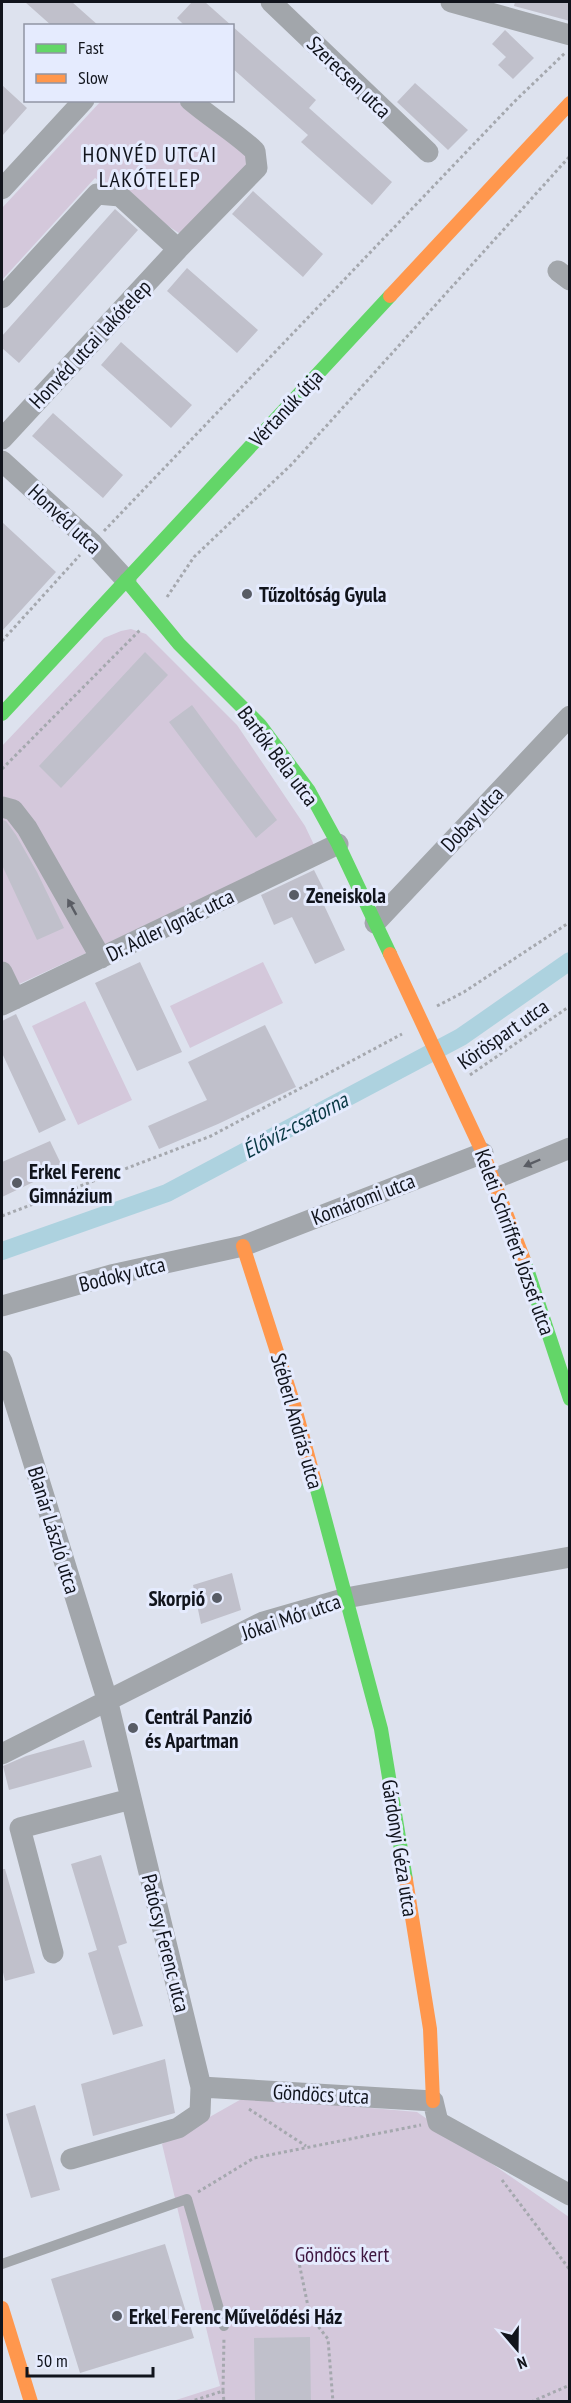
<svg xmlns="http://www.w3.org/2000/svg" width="571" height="2403" font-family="'PT Sans Narrow',sans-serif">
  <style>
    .green { fill: #d4c8db }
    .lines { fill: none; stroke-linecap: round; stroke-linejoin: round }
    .canal { stroke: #add2df; stroke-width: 18 }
    .building { fill: #c0c0cb }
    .path { stroke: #a5a8ae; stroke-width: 3; stroke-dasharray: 3 3; stroke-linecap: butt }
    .lane { stroke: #a2a6ab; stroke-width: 10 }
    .street { stroke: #a2a6ab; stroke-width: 21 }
    .fast { stroke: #63d668; stroke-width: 14 }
    .slow { stroke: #ff974d; stroke-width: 14 }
    .oneway { fill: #5a5d64 }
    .poi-dot { fill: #585c66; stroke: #e5ebfe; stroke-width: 2 }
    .labels { text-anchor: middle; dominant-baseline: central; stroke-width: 6; stroke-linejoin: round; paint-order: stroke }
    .street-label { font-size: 21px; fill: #11141c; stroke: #e5ebfe }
    .poi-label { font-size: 21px; font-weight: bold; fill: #11141c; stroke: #e5ebfe; text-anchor: start }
    .park-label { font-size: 21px; fill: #3f1740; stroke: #e5ebfe }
    .neighbourhood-label { font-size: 22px; letter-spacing: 1.5px; fill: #11141c; stroke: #e5ebfe }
    .water-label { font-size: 22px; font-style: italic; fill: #083843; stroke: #e5ebfe }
  </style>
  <rect width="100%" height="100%" fill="#dde2ee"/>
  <path class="green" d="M101,101H176L238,135L257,168L188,239L95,178L2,280V208Z
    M131,629L146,634L237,725L305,826L315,847L2,992V746L104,638L121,631Z
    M263,962L283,1003L190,1048L170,1006Z
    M85,1001L132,1100L78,1125L32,1026Z
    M245,2097L417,2112L569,2217V2401H173L220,2386L162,2144Z"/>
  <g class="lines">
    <path class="canal" d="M2,1251L167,1193L461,1037L570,961"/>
  </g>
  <path class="building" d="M25,2H72L99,26H52Z
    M192,2H205L232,26H185L177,18Z
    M515,2H570V21L514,6Z
    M232,26L316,100L309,108L392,182L372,205L301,142L308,135L232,68Z
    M505,30L534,58L513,79L498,65L506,57L492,44Z
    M415,83L468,130L448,150L397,102Z
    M2,85L27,108L2,136Z
    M253,191L323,254L303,277L232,214Z
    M115,209L138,230L19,363L2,348V336Z
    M187,268L258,330L237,353L167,291Z
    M121,342L192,405L171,428L101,365Z
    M53,413L123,475L103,498L32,436Z
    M2,522L56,572L2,631Z
    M145,652L168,675L61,788L39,766Z
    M192,705L277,820L256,838L169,722Z
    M2,820L6,821L16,835L37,872L64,928L37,940L2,865Z
    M314,870L329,900L323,903L345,950L315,964L292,917L274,925L261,895Z
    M140,962L182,1052L137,1071L95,983Z
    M16,1014L66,1120L39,1133L2,1053V1021Z
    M265,1025L296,1087L218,1124L159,1149L148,1126L207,1100L188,1062Z
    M50,1141L63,1168L2,1197V1162Z
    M232,1573L241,1610L201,1624L193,1585Z
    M84,1740L92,1767L9,1790L3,1766L26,1756Z
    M101,1855L127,1943L118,1946L143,2026L113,2035L88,1953L97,1950L71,1864Z
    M2,1869H5L35,1973L5,1981L2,1968Z
    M165,2059L175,2113L93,2136L81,2084Z
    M35,2105L60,2190L31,2198L6,2114Z
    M165,2244L194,2338L80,2373L51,2279Z
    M310,2337L311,2402H255L254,2338Z"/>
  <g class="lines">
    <path class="path" d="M104,531L514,102L566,52
      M167,597L194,557L292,464L570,156
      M2,641L80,555
      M2,769L140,630
      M437,1006L464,992L570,922
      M470,1075L570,1006
      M2,1216L211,1136L402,1034
      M249,2109L306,2146
      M502,2180L570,2270
      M198,2192L254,2158L421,2125
      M297,2253L310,2316L328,2339L333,2402
      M223,2391L224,2402
      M189,2402L223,2391L224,2337
      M531,2402L570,2385"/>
    <path class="lane" d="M2,2264L187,2199L224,2326"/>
    <path class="street" d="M271,2L428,152
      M451,2L570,35
      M2,189L84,100
      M558,271L570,280
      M2,298L97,194L120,196L178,249
      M2,439L178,249L257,168L255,151C235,132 211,118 190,100
      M2,461L92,543L126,580
      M2,807L13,810L27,828L101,958
      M375,923L570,716
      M2,972L15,999
      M2,1005L338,844
      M494,1179L570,1148
      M2,1306L111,1275L243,1246L483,1153
      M2,1361L107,1699L201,2087
      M2,1754L263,1622L346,1598L570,1557
      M53,1953L20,1828L131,1799
      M71,2159L178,2128L200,2113L201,2087L433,2101L438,2122L570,2195"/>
    <path class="fast" d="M126,580L179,644L260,725L309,791L338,844L390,954
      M2,714L390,296
      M524,1260L570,1399
      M315,1482L381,1729L406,1880"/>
    <path class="slow" d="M390,296L570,103
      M390,954L483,1153L524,1260
      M243,1246L295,1408L315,1482
      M406,1880L430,2029L433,2101
      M2,2308L31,2402"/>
  </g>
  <defs><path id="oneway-solid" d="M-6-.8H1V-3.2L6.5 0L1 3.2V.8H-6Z" transform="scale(1.5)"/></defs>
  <g class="oneway">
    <use href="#oneway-solid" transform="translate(72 907) rotate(-119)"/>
    <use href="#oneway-solid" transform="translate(532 1163) rotate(157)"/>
  </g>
  <g class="poi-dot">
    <circle cx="247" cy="594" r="6"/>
    <circle cx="294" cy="895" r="6"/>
    <circle cx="17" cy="1183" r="6"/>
    <circle cx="217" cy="1598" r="6"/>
    <circle cx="133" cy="1728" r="6"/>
    <circle cx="117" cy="2316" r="6"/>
  </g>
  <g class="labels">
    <g class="street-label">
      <text transform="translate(349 77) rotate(44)">Szerecsen utca</text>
      <text transform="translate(90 344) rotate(-47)">Honvéd utcai lakótelep</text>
      <text transform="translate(286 408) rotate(-47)">Vértanúk útja</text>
      <text transform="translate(65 519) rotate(43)">Honvéd utca</text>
      <text transform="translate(278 756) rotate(53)">Bartók Béla utca</text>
      <text transform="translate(472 819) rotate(-47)">Dobay utca</text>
      <text transform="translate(170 925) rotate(-26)">Dr. Adler Ignác utca</text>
      <text transform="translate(503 1034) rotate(-35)">Köröspart utca</text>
      <text transform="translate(363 1199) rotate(-21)">Komáromi utca</text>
      <text transform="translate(515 1242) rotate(70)">Keleti Schriffert József utca</text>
      <text transform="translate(122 1274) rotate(-14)">Bodoky utca</text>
      <text transform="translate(297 1421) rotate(74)">Stéberl András utca</text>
      <text transform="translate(54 1530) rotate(73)">Blanár László utca</text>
      <text transform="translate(291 1617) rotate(-19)">Jókai Mór utca</text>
      <text transform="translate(400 1848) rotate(81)">Gárdonyi Géza utca</text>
      <text transform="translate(166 1943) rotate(76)">Patócsy Ferenc utca</text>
      <text transform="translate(321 2094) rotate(3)">Göndöcs utca</text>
    </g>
    <g class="poi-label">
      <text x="259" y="594">Tűzoltóság Gyula</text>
      <text x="306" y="895">Zeneiskola</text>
      <text x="29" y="1171">Erkel Ferenc<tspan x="29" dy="24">Gimnázium</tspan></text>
      <text x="205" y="1598" text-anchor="end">Skorpió</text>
      <text x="145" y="1716">Centrál Panzió<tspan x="145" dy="24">és Apartman</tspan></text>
      <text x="129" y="2316">Erkel Ferenc Művelődési Ház</text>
    </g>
    <g class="park-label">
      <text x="342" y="2254">Göndöcs kert</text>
    </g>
    <g class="neighbourhood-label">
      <text x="150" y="154">HONVÉD UTCAI<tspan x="150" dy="25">LAKÓTELEP</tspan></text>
    </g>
    <g class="water-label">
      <text transform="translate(295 1125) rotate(-28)">Élővíz-csatorna</text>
    </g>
  </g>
  <rect width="571" height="2403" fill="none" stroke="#11141c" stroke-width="6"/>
  <rect x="24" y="24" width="210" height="78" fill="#e5ebfe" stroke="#9095a4" stroke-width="1.5"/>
  <rect x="36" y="44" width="30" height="9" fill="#63d668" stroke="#9095a4" stroke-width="1.5"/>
  <text x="78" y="54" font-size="18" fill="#11141c">Fast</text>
  <rect x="36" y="74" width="30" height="9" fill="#ff974d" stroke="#9095a4" stroke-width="1.5"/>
  <text x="78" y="84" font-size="18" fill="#11141c">Slow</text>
  <g transform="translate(517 2349) rotate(160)" stroke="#e5ebfe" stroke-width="4.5" paint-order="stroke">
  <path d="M0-4.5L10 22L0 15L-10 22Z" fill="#11141c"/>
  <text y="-9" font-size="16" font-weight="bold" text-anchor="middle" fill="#11141c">N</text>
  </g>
  <path d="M27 2367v9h126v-9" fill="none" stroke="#11141c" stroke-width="3"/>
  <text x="36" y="2367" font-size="18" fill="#11141c" stroke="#e5ebfe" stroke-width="4.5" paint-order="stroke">50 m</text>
</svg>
